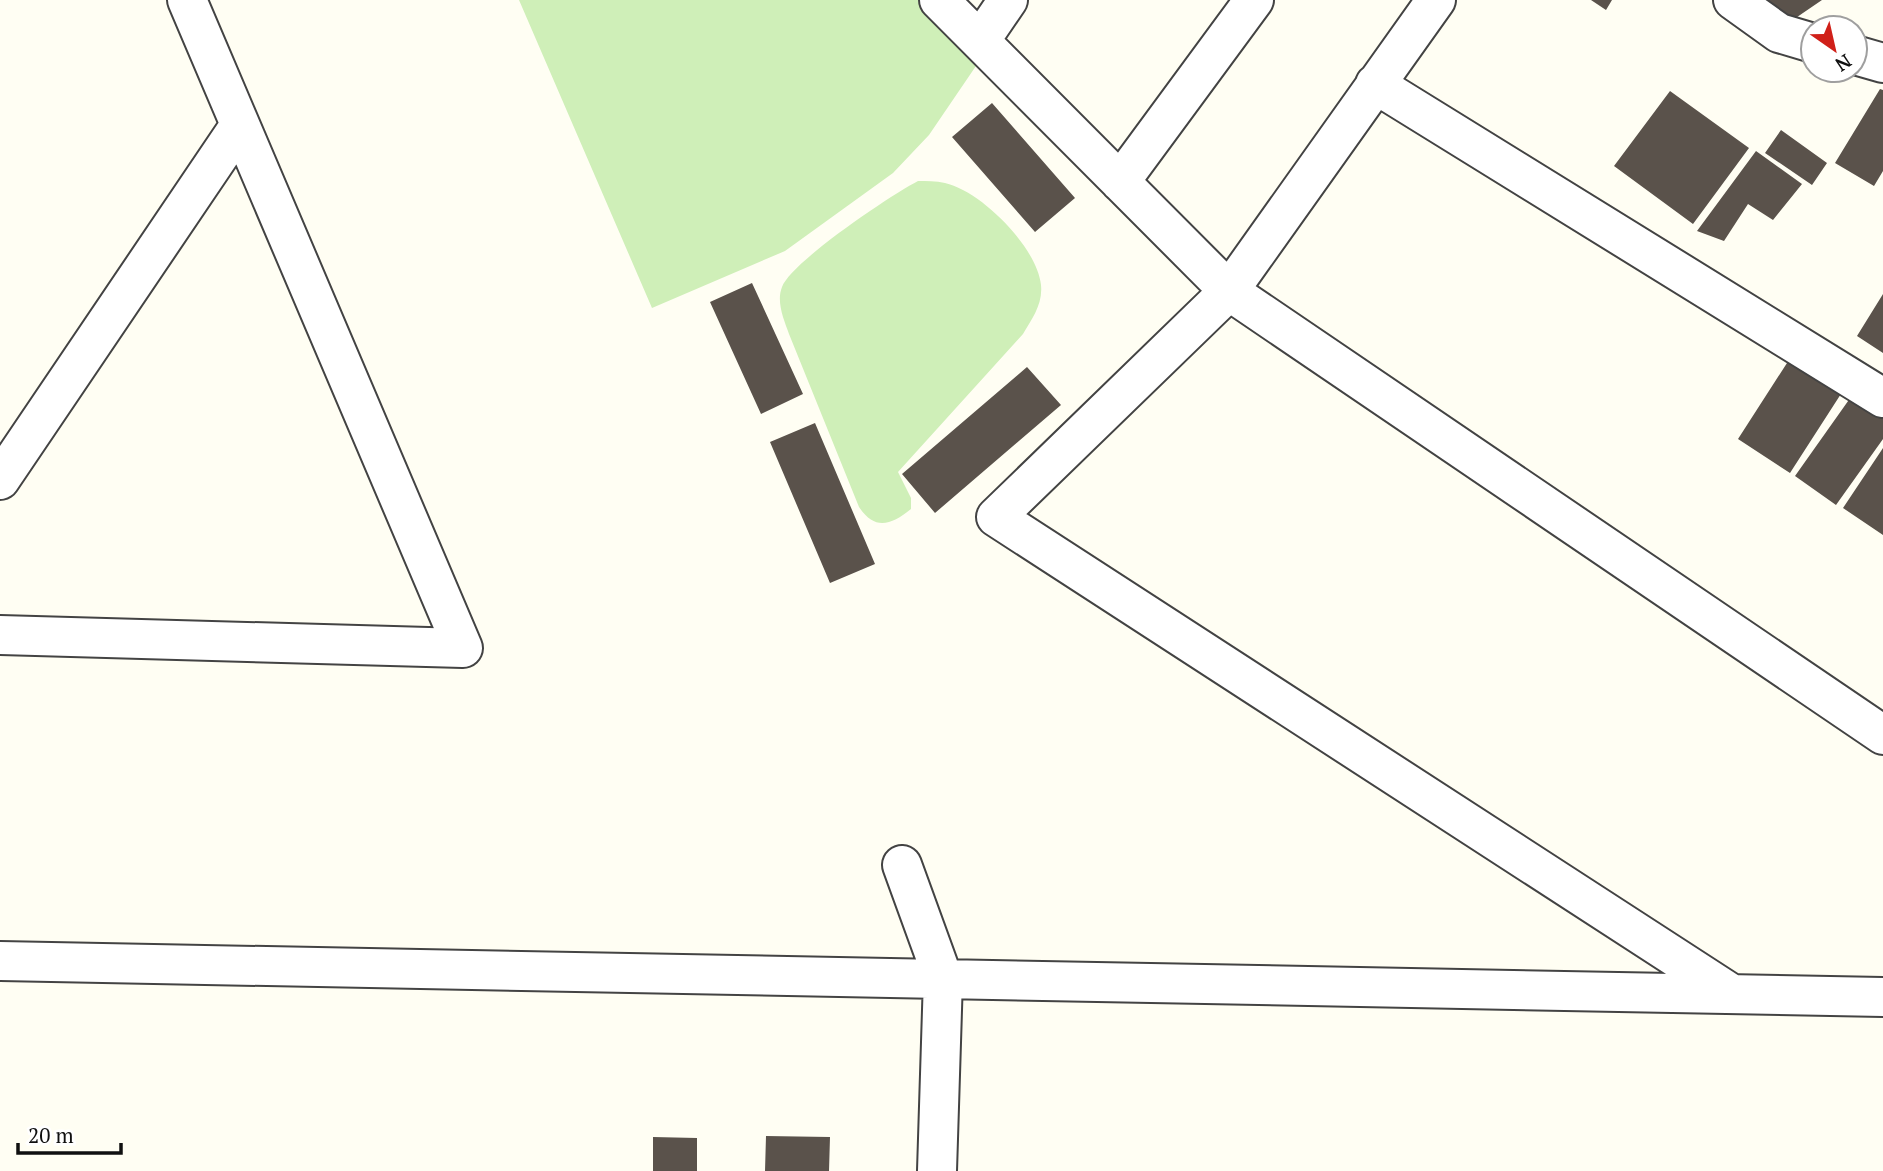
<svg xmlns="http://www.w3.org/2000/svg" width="1883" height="1171" font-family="'PT Serif',serif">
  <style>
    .green { fill: #cfefb8 }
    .building { fill: #5a524b }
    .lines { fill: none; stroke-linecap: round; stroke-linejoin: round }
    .minor-casing { stroke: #434343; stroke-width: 42 }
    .minor { stroke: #fff; stroke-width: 38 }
  </style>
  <rect width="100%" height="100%" fill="#fffef3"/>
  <path class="green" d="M519,0H951L978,63L929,135L893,173L785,251L652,308Z
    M918,181C926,181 936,181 945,183C981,191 1037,247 1041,285C1043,304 1032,319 1023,334L898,472L911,498V509C891,525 875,531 859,507L789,334C784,320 776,302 782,287C791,262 891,195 918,181Z"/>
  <path class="building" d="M1591,0H1612L1606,10Z
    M1762,0H1822L1781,28Z
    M1880,89L1883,90V171L1874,186L1835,163Z
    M1670,91L1749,148L1693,224L1614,166Z
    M992,103L1075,198L1035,232L952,137Z
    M1781,130L1827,163L1812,185L1765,153Z
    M1756,151L1802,184L1773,220L1748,204L1724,241L1697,231Z
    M752,283L803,394L761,414L710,302Z
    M1883,294V353L1857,336Z
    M1796,349L1848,383L1790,473L1738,439Z
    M1027,367L1061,405L935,513L902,474Z
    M1858,387L1883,405V439L1836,505L1795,476Z
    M815,423L875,564L830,583L770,442Z
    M1883,448V535L1843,508Z
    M766,1136L830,1137L829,1171H765Z
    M653,1137L697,1138V1171H653Z"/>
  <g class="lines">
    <defs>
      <path id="minor" d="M939,0L1229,291L1883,735
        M1436,0L1229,291L996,517L1732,994
        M1733,0L1779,33L1813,43
        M980,41L1008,0
        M1855,55L1883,63
        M1375,84L1883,398
        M1120,182L1254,0
        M0,480L240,125
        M0,635L463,648L187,0
        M902,865L943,978L937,1171
        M0,961L1883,997"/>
    </defs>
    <use href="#minor" class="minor-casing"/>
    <use href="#minor" class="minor"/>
  </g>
  <g transform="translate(1834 49) rotate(146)"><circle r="33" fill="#ffffff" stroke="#9f9f9f" stroke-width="2"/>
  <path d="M0-5L12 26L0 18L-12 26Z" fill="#d02019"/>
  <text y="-10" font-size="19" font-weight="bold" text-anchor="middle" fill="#101010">N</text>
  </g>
  <path d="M18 1143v10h103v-10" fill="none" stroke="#101010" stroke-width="3.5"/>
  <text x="28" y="1143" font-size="21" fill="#101010" stroke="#ffffff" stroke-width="5" paint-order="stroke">20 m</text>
</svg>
